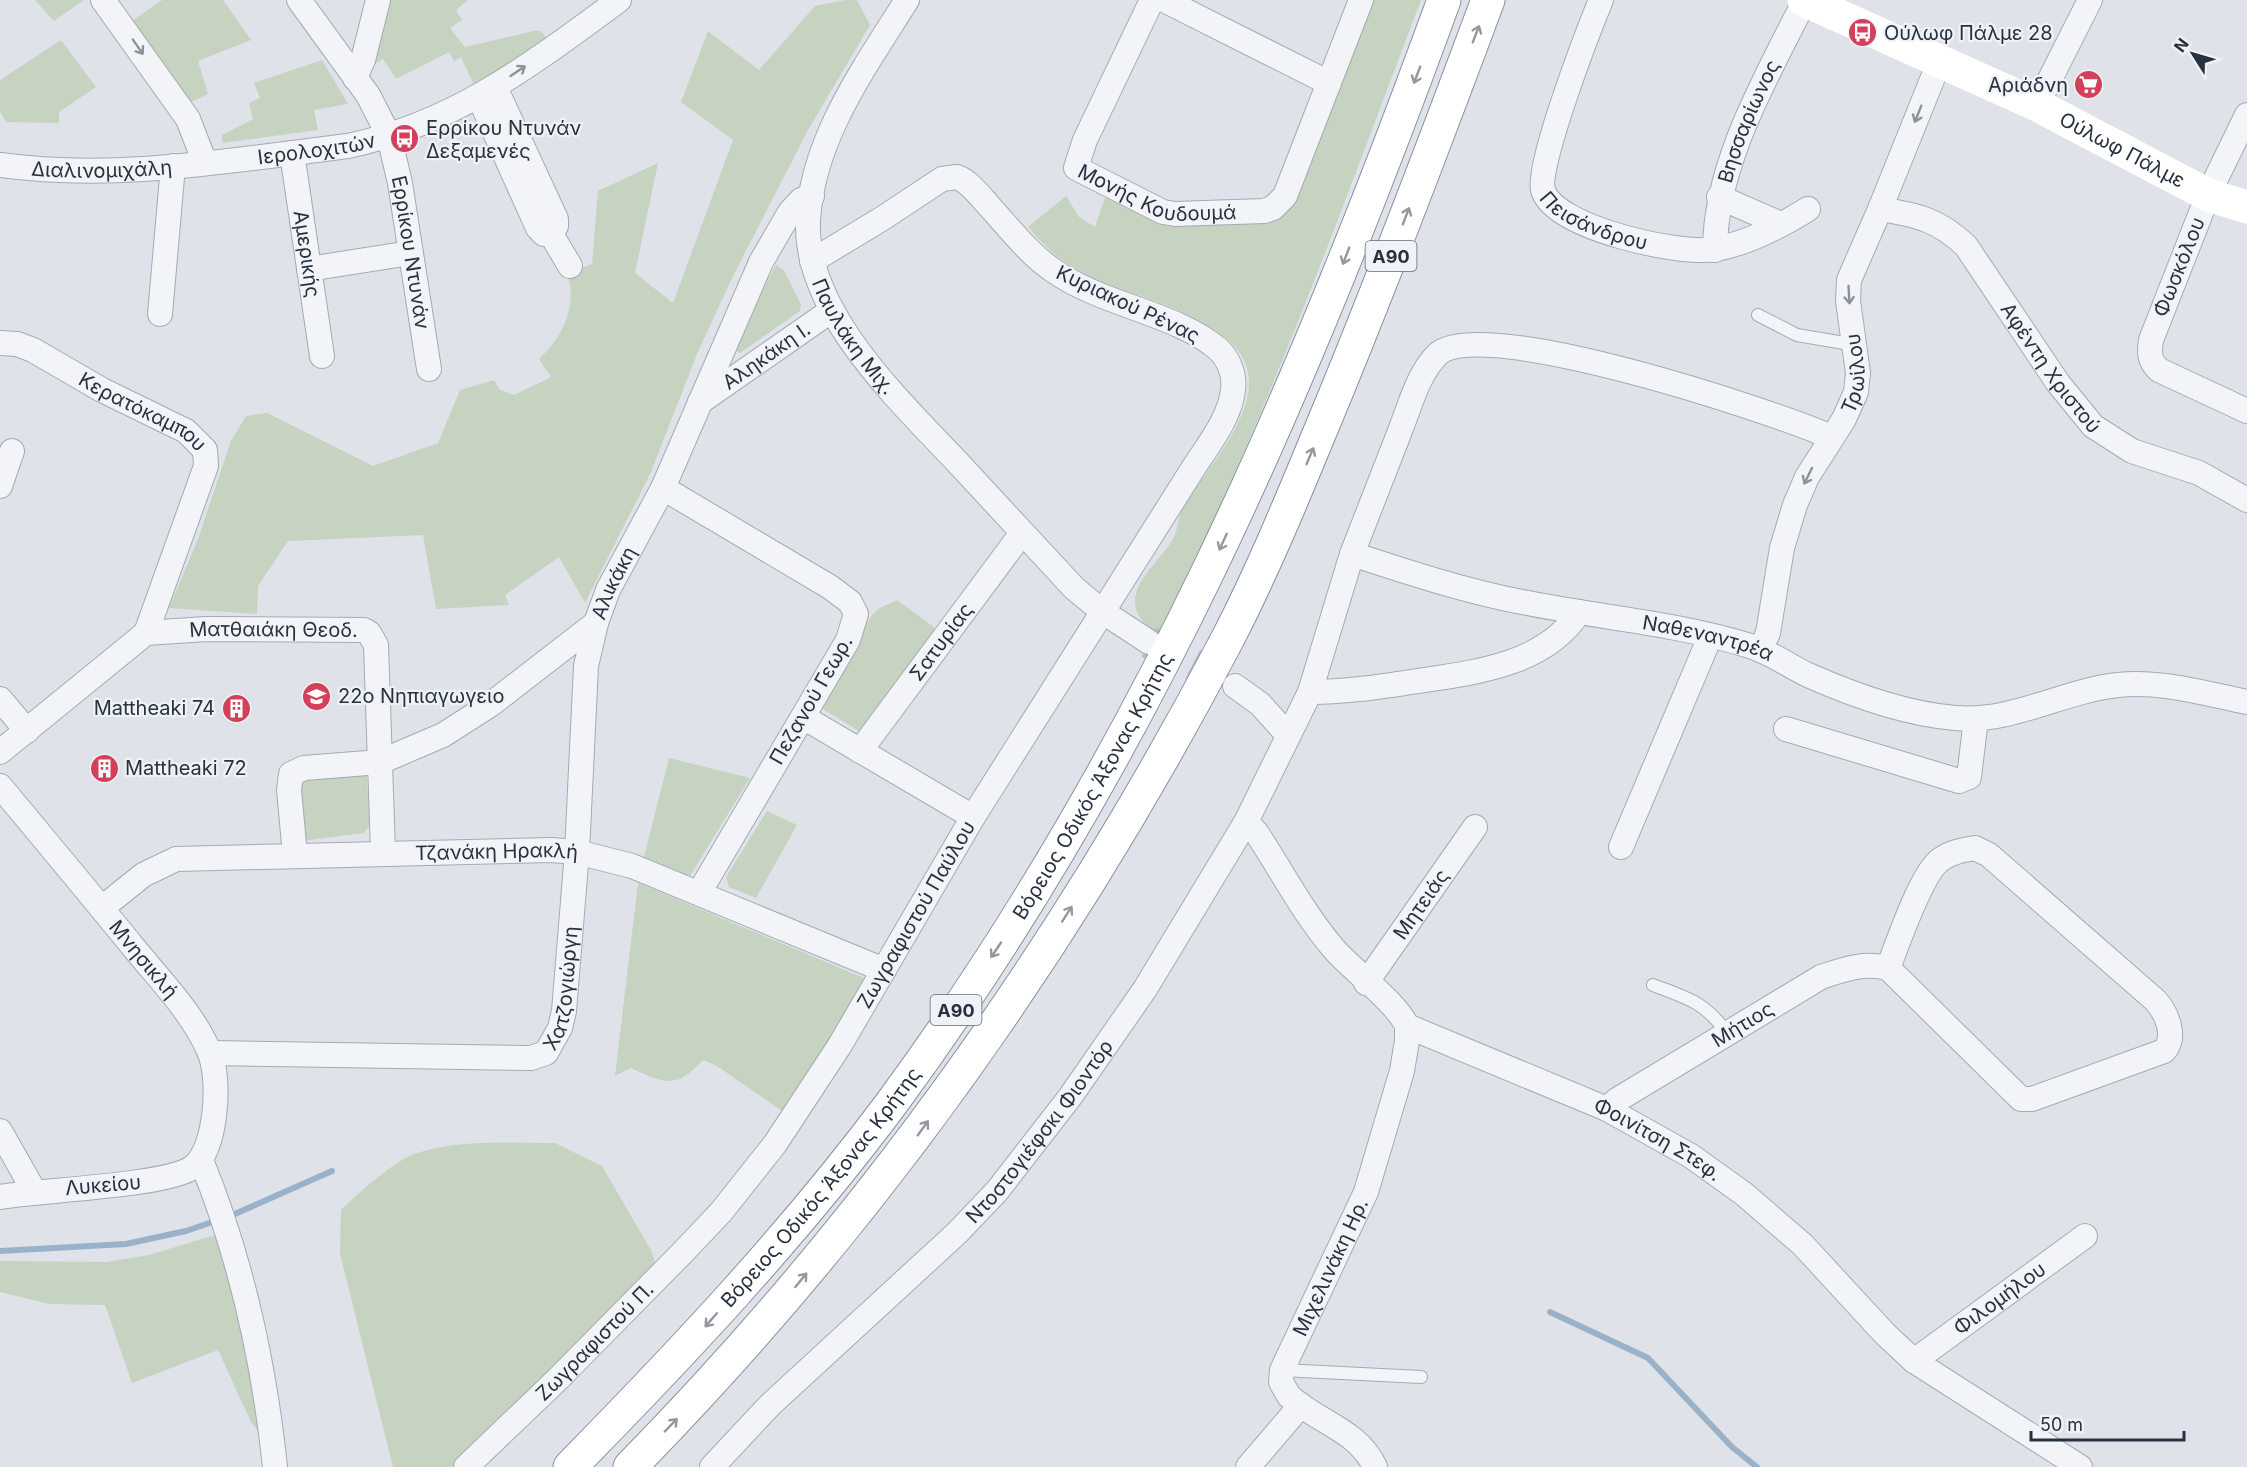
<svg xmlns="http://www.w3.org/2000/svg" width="2247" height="1467" font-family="Inter,sans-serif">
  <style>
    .green { fill: #c5d3c0 }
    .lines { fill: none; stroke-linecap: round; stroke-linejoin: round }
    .stream { stroke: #99b2ca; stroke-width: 6 }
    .secondary-tunnel { stroke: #babfc7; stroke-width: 33; stroke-dasharray: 33 16; stroke-linecap: butt }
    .lane-casing { stroke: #a4aab3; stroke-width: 14 }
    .street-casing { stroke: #a4aab3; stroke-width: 26 }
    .highway-casing { stroke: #8691a0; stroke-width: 35 }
    .lane { stroke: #f2f4f7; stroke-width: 12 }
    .street { stroke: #f2f4f7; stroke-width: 24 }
    .secondary { stroke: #fff; stroke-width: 33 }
    .highway { stroke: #fff; stroke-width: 33 }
    .oneway { stroke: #9398a0 }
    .oneway2 { stroke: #8c929c }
    .labels { text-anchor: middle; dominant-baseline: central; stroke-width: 4.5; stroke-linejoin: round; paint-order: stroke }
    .shield { fill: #eff2f6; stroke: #636b77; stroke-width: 1.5 }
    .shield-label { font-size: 18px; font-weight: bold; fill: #273140 }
    .poi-label { font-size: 20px; fill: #273140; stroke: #eff2f6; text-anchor: start }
    .street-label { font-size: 20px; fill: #273140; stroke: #eff2f6 }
  </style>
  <rect width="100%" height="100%" fill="#dfe3e9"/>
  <path class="green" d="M35,0H84L54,21Z
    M162,0H223L251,40L198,61L208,94L187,104L129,23Z
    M387,0H468L456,10L462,20L450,28L465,47L533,31H541L546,38L544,42L474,85L461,57L454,61L449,52L396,79L383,59L372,66Z
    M845,0H857L870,25L808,130L733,276L697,354L651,472L585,603L559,557L505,595L509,605L436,609L423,535L288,541L258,586L257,614L169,608L198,539L231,441L246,416L267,413L373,466L438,443L460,390L494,380L500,390L514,395L551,377L539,359C563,337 578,305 567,274L592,264L598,191L658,163L635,273L673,303L733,140L681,102L708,31L759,70L815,6Z
    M1373,0H1421C1340,213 1264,427 1160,630L1155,634C1109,596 1154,571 1173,539C1179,529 1177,516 1184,505C1206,471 1249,424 1249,382C1250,319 1130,297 1087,275C1062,263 1045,247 1028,227L1066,196L1079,217L1095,227L1105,198L1267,217L1364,24Z
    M61,40L96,87L59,112V123L6,122L0,112V80Z
    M322,60L348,104L314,110L318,130L222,143V135L253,119L249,103L260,98L254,83Z
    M776,265L784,270L801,305L800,311L740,353L734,349V343Z
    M897,600L938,630L859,731L821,708L819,704L870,618L878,609Z
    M669,758L750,778L690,876L644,857Z
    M366,769L370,825L364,833L301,841L296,784L302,777Z
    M767,811L797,825L756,898L729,887L726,877Z
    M638,883L864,978L816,1065L785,1113L717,1066L703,1060C677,1089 665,1084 631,1068L615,1076Z
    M555,1143L602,1166L652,1252L655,1264L453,1467H393L340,1254L341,1210C357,1194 393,1162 414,1154C458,1139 510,1143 555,1143Z
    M218,1234L231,1276L262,1436L251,1422L218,1350L132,1383L105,1305L49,1304L0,1292V1261L106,1262L149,1255Z"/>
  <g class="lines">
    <path class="stream" d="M228,1217L332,1171
      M0,1251L126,1244L186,1231L218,1220
      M1550,1312L1648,1358L1732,1447L1757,1467"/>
    <path class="secondary-tunnel" d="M1149,642L1235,686"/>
    <defs>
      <path id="lane" d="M1758,315L1797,335L1856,345
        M1653,985C1687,998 1705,1002 1727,1033
        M1282,1370L1421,1377"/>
      <g id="street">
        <path d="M103,0L188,119L205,163"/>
        <path id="s1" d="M299,0L368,95L389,136L400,183L429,369"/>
        <path id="s2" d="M907,0C865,67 812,139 808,221C804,313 902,403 960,465C998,506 1036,547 1074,588L1103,612L1149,642"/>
        <path id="s3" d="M1152,0L1085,140L1076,168L1163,212L1175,214L1264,211L1273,208L1285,196L1361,0"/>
        <path d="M1164,0L1329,83"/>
        <path id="s4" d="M1601,0C1589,29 1536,166 1543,190C1554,228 1681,256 1716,249C1748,243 1781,226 1808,209"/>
        <path d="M355,78L363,60L378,0"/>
        <path d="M479,97L538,228L544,234H551L556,226V219L495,87"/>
        <path d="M2037,105L2090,0"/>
        <path d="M2247,115L2208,195L2151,340C2149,352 2149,361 2159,370L2247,411"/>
        <path id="s5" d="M292,153L322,356"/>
        <path id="s6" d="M0,165C115,181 233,160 348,146C456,123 532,64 619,0"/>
        <path d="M1719,197L1781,224"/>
        <path id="s7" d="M1880,209C1917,215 1939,220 1966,246L2058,383L2093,426L2132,451L2199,473L2247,500"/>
        <path d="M551,234L570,266"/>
        <path id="s8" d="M1715,250C1715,164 1767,76 1805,0"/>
        <path d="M309,269L410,253"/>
        <path d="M160,314L173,166"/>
        <path id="s9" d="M0,343L17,344L33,350L102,390L186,431L205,450L206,466L146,633"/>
        <path id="s10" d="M700,402L832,310"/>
        <path d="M0,486L12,451"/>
        <path d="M663,488L830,587L850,602L856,614L848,640L699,893"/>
        <path d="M1352,554C1368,513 1384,472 1400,431C1410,406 1418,373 1438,354C1480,314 1775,412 1831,437"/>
        <path id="s11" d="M1760,650L1768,633L1782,548L1795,505L1807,477L1844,419L1856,392L1858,373L1848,301L1849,280L1880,209L1940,60"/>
        <path d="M1235,686L1260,704L1288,735"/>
        <path d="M1310,692C1345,692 1377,687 1411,682C1469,673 1544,667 1579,612"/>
        <path d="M0,699L27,731"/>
        <path d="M803,717L973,817"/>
        <path d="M1786,729L1959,781L1969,777L1976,719"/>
        <path id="s12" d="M860,751L1022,533"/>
        <path id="s13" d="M0,752L146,633L206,629L364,630L369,633L376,645L383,852"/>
        <path id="s14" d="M0,786C45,840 90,894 134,948C160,980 192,1012 209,1051C221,1077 217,1149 193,1167C168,1186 39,1190 0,1197"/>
        <path id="s15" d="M1246,822L1256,832C1282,871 1303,913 1334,949C1352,970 1397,1003 1407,1026L1607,1109L1691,1156L1744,1194L1803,1245L1885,1334L1914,1361L2080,1467"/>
        <path d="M1621,847L1710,637"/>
        <path d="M1975,848L1989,855L2155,1000C2167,1013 2177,1037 2164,1051L2032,1099H2021L1888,968C1898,943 1921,874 1940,860C1951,852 1963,850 1975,848Z"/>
        <path id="s16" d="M295,855L289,790L291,774L304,768L380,762L443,735L490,705L596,623L608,590L663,488L761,262L790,212L801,200L812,196"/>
        <path id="s17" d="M102,908L143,875L176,859L551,850L577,852L632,866L884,970"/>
        <path id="s18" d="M1366,983L1475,827"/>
        <path id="s19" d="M210,1053L531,1058L546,1053L560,1028L564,1011L577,852L586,666L596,623"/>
        <path id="s20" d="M1607,1109L1617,1100L1821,977C1845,969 1864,962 1888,968"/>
        <path d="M0,1131L34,1191"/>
        <path d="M201,1160C241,1258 264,1362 275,1467"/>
        <path id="s21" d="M1914,1361L2085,1236"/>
        <path id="s22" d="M466,1467L559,1378L686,1249L721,1212L775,1144L840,1045L973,817L1189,475C1204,450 1230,420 1233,390C1235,375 1229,359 1218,349C1178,314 1100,304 1054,271C1029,254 1010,229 990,207C980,196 970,182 957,177L942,179L883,218L812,261"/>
        <path id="s23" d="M712,1467L770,1405L957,1233L997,1191L1070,1097L1145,989L1246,822L1310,692L1352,554C1407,572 1465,591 1522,602C1597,617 1676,623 1750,646C1770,652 1789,666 1808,675C1853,695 1906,714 1955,718C2013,723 2062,691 2118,685C2160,680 2206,694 2247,702"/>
        <path d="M1248,1467L1301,1405"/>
        <path id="s24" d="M1375,1467C1358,1430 1317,1422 1289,1396L1281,1382L1282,1370L1366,1192L1402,1071L1407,1041V1026"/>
      </g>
      <g id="highway">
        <path id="s26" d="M570,1467C683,1352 794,1234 891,1104C1141,765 1301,393 1444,0"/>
        <path d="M630,1467C870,1223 1069,942 1228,638C1262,572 1291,502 1319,434C1379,291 1434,145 1488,0"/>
      </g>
    </defs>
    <use href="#lane" class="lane-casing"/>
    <use href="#street" class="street-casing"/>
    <use href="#highway" class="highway-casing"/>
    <use href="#lane" class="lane"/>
    <use href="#street" class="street"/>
    <path class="secondary" id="s25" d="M1804,0L2037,105L2208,195L2247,207"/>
    <use href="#highway" class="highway"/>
  </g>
  <defs><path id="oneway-shaft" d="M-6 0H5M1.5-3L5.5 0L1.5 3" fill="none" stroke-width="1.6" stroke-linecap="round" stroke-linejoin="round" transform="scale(1.5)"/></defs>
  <g class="oneway">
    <use href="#oneway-shaft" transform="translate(1476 34) rotate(-69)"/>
    <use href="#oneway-shaft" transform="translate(1417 75) rotate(111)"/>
    <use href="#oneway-shaft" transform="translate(1406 216) rotate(-69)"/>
    <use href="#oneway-shaft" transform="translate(1346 256) rotate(111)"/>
    <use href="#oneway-shaft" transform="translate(1310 456) rotate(-67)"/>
    <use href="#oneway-shaft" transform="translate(1223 542) rotate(115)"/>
    <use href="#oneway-shaft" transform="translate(1067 914) rotate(-57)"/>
    <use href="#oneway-shaft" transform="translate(996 950) rotate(124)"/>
    <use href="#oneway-shaft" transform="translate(923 1128) rotate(-54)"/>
    <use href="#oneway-shaft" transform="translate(801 1280) rotate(-51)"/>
    <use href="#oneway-shaft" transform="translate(711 1320) rotate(131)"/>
    <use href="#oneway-shaft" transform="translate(671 1425) rotate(-46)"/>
  </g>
  <g class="oneway2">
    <use href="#oneway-shaft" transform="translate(138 47) rotate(55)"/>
    <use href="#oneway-shaft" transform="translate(518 71) rotate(-34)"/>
    <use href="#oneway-shaft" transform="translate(1918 114) rotate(112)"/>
    <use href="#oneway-shaft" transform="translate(1849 295) rotate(87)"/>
    <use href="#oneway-shaft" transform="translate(1808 476) rotate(116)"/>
  </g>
  <defs>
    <symbol id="bus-disc" viewBox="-11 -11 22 22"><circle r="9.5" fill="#d24059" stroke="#eff2f6"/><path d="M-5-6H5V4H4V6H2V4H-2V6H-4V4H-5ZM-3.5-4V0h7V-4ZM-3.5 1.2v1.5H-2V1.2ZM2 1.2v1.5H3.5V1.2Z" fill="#fff"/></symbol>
    <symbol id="supermarket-disc" viewBox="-11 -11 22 22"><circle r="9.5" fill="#d24059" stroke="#eff2f6"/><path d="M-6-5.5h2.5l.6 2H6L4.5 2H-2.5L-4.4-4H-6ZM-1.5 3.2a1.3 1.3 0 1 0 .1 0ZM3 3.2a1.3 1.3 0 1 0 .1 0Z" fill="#fff"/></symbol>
    <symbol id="school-disc" viewBox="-11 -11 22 22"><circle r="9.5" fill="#d24059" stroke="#eff2f6"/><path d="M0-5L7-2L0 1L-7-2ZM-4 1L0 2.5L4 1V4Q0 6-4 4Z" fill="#fff"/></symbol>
    <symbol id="building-disc" viewBox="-11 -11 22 22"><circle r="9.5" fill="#d24059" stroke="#eff2f6"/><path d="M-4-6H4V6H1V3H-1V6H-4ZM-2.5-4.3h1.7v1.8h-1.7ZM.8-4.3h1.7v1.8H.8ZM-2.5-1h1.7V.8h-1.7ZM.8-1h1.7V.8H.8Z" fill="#fff"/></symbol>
  </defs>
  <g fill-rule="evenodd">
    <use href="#bus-disc" x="1846" y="16" width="33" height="33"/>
    <use href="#supermarket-disc" x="2072" y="68" width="33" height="33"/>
    <use href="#bus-disc" x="388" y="122" width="33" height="33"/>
    <use href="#school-disc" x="300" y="680" width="33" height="33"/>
    <use href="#building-disc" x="220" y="692" width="33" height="33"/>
    <use href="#building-disc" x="88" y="752" width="33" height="33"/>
  </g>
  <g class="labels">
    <g class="shield">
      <rect x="1365.5" y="241" width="51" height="30" rx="4.5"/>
      <rect x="930.5" y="995" width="51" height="30" rx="4.5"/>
    </g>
    <g class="shield-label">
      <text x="1391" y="256">Α90</text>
      <text x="956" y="1010">Α90</text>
    </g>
    <g class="poi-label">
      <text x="1884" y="33">Ούλωφ Πάλμε 28</text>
      <text x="2068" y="85" text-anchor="end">Αριάδνη</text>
      <text x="426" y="128">Ερρίκου Ντυνάν<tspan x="426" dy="23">Δεξαμενές</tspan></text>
      <text x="338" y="696">22ο Νηπιαγωγειο</text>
      <text x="215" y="708" text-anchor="end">Mattheaki 74</text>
      <text x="125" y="768">Mattheaki 72</text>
    </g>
    <g class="street-label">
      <text stroke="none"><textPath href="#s8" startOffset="134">Βησσαρίωνος</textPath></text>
      <text stroke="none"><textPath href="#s6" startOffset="318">Ιερολοχιτών</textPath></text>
      <text stroke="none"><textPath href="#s25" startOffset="352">Ούλωφ Πάλμε</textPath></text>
      <text stroke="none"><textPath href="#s6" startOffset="102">Διαλινομιχάλη</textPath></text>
      <text stroke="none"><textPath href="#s3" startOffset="272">Μονής Κουδουμά</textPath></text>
      <text stroke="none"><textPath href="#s4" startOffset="262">Πεισάνδρου</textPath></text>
      <text stroke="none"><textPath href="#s1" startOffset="282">Ερρίκου Ντυνάν</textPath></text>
      <text stroke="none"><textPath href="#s5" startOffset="102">Αμερικής</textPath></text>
      <text transform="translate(2179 267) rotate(-68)">Φωσκόλου</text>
      <text transform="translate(1128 304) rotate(25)">Κυριακού Ρένας</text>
      <text stroke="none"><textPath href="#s2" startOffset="372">Παυλάκη Μιχ.</textPath></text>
      <text stroke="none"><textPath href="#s10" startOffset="81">Αληκάκη Ι.</textPath></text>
      <text stroke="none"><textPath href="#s7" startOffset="244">Αφέντη Χριστού</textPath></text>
      <text stroke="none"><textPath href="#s11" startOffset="297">Τρωίλου</textPath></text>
      <text stroke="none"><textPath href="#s9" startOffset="160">Κερατόκαμπου</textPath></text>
      <text stroke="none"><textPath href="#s16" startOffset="474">Αλικάκη</textPath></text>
      <text stroke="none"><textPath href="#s13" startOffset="316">Ματθαιάκη Θεοδ.</textPath></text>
      <text stroke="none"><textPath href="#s23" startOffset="1498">Ναθεναντρέα</textPath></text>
      <text stroke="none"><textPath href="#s12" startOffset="136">Σατυρίας</textPath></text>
      <text transform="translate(811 700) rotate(-60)">Πεζανού Γεωρ.</text>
      <text stroke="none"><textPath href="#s26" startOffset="862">Βόρειος Οδικός Άξονας Κρήτης</textPath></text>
      <text stroke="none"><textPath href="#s17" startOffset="410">Τζανάκη Ηρακλή</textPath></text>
      <text stroke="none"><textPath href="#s18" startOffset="96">Μητειάς</textPath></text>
      <text stroke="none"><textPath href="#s22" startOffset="717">Ζωγραφιστού Παύλου</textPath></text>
      <text stroke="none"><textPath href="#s14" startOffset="225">Μνησικλή</textPath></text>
      <text stroke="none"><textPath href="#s19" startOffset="405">Χατζογιώργη</textPath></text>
      <text stroke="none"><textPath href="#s20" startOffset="160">Μήτιος</textPath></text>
      <text stroke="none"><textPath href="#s23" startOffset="470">Ντοστογιέφσκι Φιοντόρ</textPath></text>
      <text stroke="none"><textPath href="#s15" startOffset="537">Φοινίτση Στεφ.</textPath></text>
      <text transform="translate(103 1185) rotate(-5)">Λυκείου</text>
      <text stroke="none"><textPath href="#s26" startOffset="376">Βόρειος Οδικός Άξονας Κρήτης</textPath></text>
      <text stroke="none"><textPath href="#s24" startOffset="255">Μιχελινάκη Ηρ.</textPath></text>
      <text stroke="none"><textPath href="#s21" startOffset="106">Φιλομήλου</textPath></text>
      <text stroke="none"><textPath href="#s22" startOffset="180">Ζωγραφιστού Π.</textPath></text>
    </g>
  </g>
  <g transform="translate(2193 54) rotate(307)" stroke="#eff2f6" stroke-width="4.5" paint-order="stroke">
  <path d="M0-4.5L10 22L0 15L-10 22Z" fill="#273140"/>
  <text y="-9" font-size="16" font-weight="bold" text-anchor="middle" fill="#273140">N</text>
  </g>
  <path d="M2031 1431v9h153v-9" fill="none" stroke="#273140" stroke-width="3"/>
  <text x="2040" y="1431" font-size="18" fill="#273140" stroke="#eff2f6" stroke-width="4.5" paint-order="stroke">50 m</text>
</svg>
